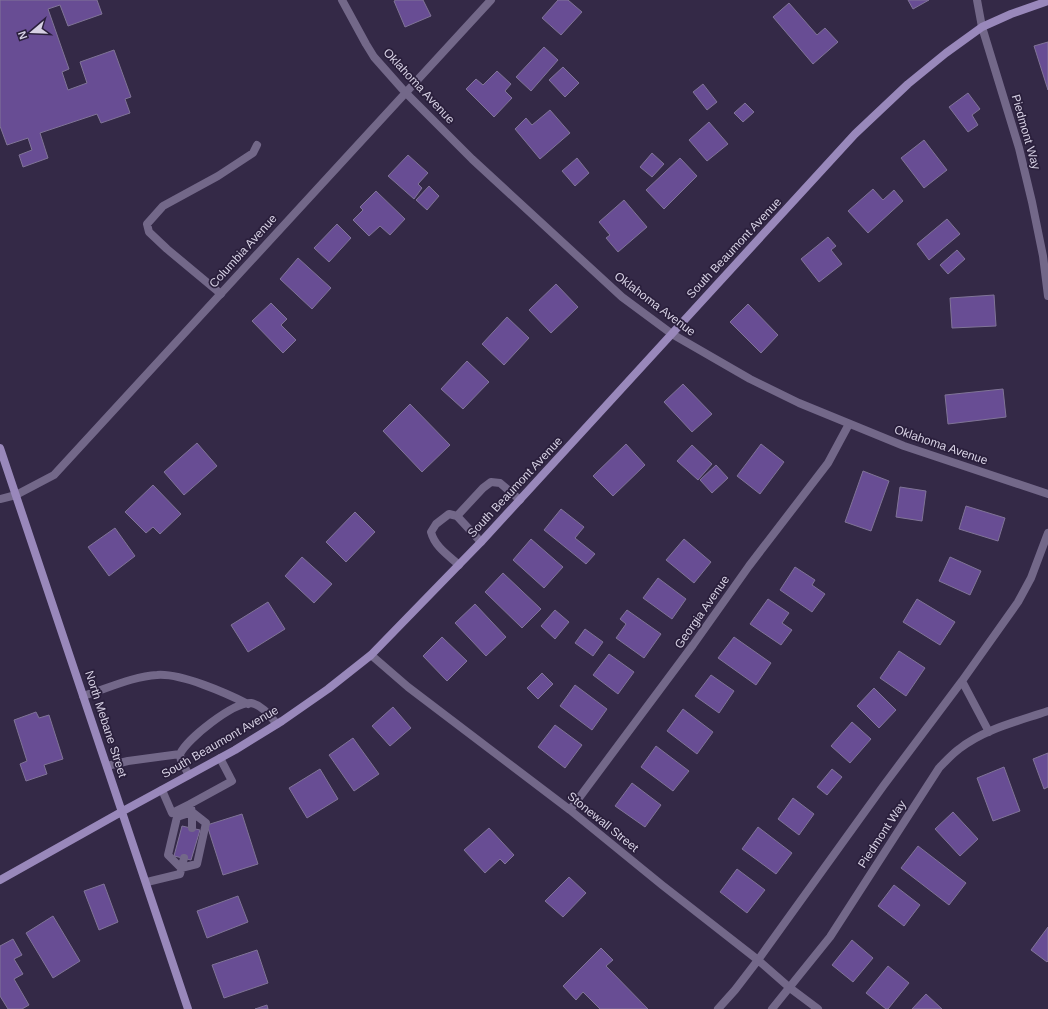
<svg xmlns="http://www.w3.org/2000/svg" width="1048" height="1009" font-family="Arial,sans-serif">
  <style>
    .building { fill: #684d94; stroke: #807497 }
    .lines { fill: none; stroke-linecap: round; stroke-linejoin: round }
    .lane { stroke: #736889; stroke-width: 8 }
    .street { stroke: #736889; stroke-width: 8 }
    .secondary { stroke: #98b; stroke-width: 8 }
    .labels { text-anchor: middle; dominant-baseline: central; stroke-width: 3.5; stroke-linejoin: round; paint-order: stroke }
    .street-label { font-size: 12px; fill: #d7d1e4; stroke: #2a1f3c }
  </style>
  <rect width="100%" height="100%" fill="#342947"/>
  <path class="building" d="M0,0H97L102,14L68,26L60,5L48,9L69,69L62,72L68,90L87,83L80,62L114,50L131,97L125,99L130,113L101,123L97,114L40,133L48,158L23,167L19,155L32,150L28,138L7,145L0,126Z
    M396,0H423L431,16L405,27L394,1Z
    M558,0H568L582,12L561,35L542,18Z
    M908,0H929L913,9Z
    M789,3L817,35L825,28L838,42L813,64L773,17Z
    M1048,42V90L1034,46Z
    M544,47L558,60L531,91L516,77Z
    M563,67L579,83L565,97L549,80Z
    M497,71L511,84L505,91L512,98L494,117L466,89L476,79L483,85Z
    M703,84L717,102L707,110L693,92Z
    M968,93L980,109L972,115L978,125L968,132L949,107Z
    M745,103L754,112L743,122L734,113Z
    M550,110L570,133L540,159L515,129L526,118L532,125Z
    M709,122L728,144L707,161L689,140Z
    M924,140L947,170L924,188L901,158Z
    M652,153L664,164L652,177L640,167Z
    M408,155L428,173L418,184L422,188L414,199L388,176Z
    M577,158L589,173L575,186L562,171Z
    M680,158L697,176L664,209L646,190Z
    M429,186L439,196L427,210L416,200Z
    M873,189L883,200L894,190L903,201L868,233L848,211Z
    M376,191L405,219L390,235L380,226L369,236L353,220L363,210L360,207Z
    M624,200L647,227L618,252L606,238L610,235L599,222Z
    M947,219L960,234L929,260L917,244Z
    M337,224L351,238L329,262L314,248Z
    M828,237L836,246L831,250L842,264L819,282L801,259Z
    M957,250L965,259L948,274L940,265Z
    M298,258L331,288L312,309L280,279Z
    M556,284L578,307L551,333L529,310Z
    M994,295L996,326L952,328L950,298Z
    M271,303L287,319L281,325L296,340L283,353L252,321Z
    M748,304L778,335L761,353L730,322Z
    M507,317L529,338L504,365L482,344Z
    M467,361L489,382L463,409L441,389Z
    M683,384L712,414L692,432L664,402Z
    M1003,389L1006,417L948,424L945,395Z
    M410,404L450,445L422,472L383,431Z
    M197,443L217,466L184,495L164,472Z
    M626,444L645,465L613,496L593,476Z
    M761,444L784,462L760,494L737,476Z
    M692,445L712,464L698,480L677,461Z
    M716,465L728,478L712,493L700,480Z
    M863,471L889,481L871,531L845,522Z
    M153,485L181,514L160,534L153,527L146,533L125,512Z
    M900,487L926,491L922,521L896,517Z
    M966,506L1005,518L998,541L959,529Z
    M561,509L584,527L575,538L595,554L586,564L544,530Z
    M355,512L375,532L346,562L326,542Z
    M115,528L135,556L109,576L88,547Z
    M531,539L563,567L544,588L513,560Z
    M684,539L711,562L694,583L666,560Z
    M302,557L332,584L314,603L285,576Z
    M950,557L981,571L970,595L939,581Z
    M795,567L815,580L812,585L825,594L812,612L780,590Z
    M503,573L541,609L522,628L485,592Z
    M658,578L686,599L672,619L643,598Z
    M768,599L789,613L782,623L792,630L781,645L750,624Z
    M917,599L955,622L940,645L903,622Z
    M268,602L285,629L248,652L231,625Z
    M475,604L506,637L486,656L455,623Z
    M555,610L569,622L555,639L541,626Z
    M627,610L661,634L644,658L616,638L626,624L620,619Z
    M585,629L603,642L593,656L575,643Z
    M442,637L467,661L447,681L423,656Z
    M734,637L771,663L756,685L718,658Z
    M899,651L925,668L906,696L880,678Z
    M609,654L634,672L618,694L593,675Z
    M542,673L553,684L538,699L527,688Z
    M711,675L734,691L719,713L695,696Z
    M575,685L607,709L592,730L560,706Z
    M874,688L896,710L879,728L857,706Z
    M393,707L411,728L390,746L372,726Z
    M683,709L713,732L697,754L667,731Z
    M36,712L39,718L49,715L63,759L44,765L47,774L26,781L20,764L27,761L14,720Z
    M852,722L871,739L850,763L831,746Z
    M555,725L582,745L565,768L538,747Z
    M353,738L379,774L354,791L329,755Z
    M656,746L689,771L673,791L641,767Z
    M1048,753V787L1044,789L1033,759Z
    M1004,767L1020,811L993,821L977,778Z
    M320,769L338,799L307,818L289,788Z
    M832,769L842,777L827,795L817,787Z
    M632,783L661,805L645,827L615,806Z
    M793,798L814,814L799,835L778,819Z
    M953,812L978,839L960,856L935,829Z
    M242,814L258,864L223,875L207,825Z
    M182,826L200,830L191,860L174,856Z
    M758,827L792,853L776,874L742,849Z
    M489,828L514,855L505,864L500,859L485,873L464,850Z
    M918,846L966,883L949,905L901,868Z
    M737,869L765,890L747,913L720,892Z
    M569,877L586,893L563,917L545,901Z
    M104,884L118,922L99,930L84,891Z
    M894,885L920,905L904,926L878,906Z
    M238,896L248,922L207,938L197,911Z
    M53,916L80,961L53,978L26,933Z
    M1048,927V961L1047,962L1031,950Z
    M13,939L22,955L14,959L23,974L14,979L29,1005L22,1009H8L0,996V946Z
    M852,940L873,958L853,982L832,965Z
    M601,948L613,960L606,966L648,1009H600L583,992L576,1000L563,986Z
    M257,950L268,983L224,998L212,965Z
    M888,966L909,983L888,1009H886L866,993Z
    M926,994L942,1009H912Z
    M267,1005L268,1009H255Z"/>
  <g class="lines">
    <path class="lane" d="M221,294L167,249L149,232L147,224L163,206L218,176L253,153L257,145
      M457,516L483,488L491,482L500,483L520,500
      M459,565C448,555 435,547 431,532L436,524L449,514L457,516L481,542
      M83,696C106,689 134,676 157,675C181,673 226,693 248,704
      M107,766L128,761L180,754
      M189,775L181,761L180,754C187,739 233,702 251,703C262,705 270,716 277,724
      M162,790L172,813L190,804L192,812V828
      M190,804L232,781L220,758
      M192,812L206,823L197,864L181,868L168,855L177,817Z
      M147,882L180,874L184,858"/>
    <path class="street" d="M342,0L366,44L374,57L405,92L472,159L622,297L672,334L750,379L799,403L904,446L1048,494
      M977,0L982,27L1019,148L1032,202L1043,256L1048,296
      M0,499L16,495L54,475L491,0
      M371,655L408,687L570,810L662,885L758,960L790,988L818,1009
      M962,681L989,732
      M570,810L693,645L749,566L828,463L849,424
      M718,1009L735,990L758,960L884,785L962,681L1018,602L1031,578L1048,533
      M772,1009L830,937L939,768C945,762 952,754 959,749C984,729 1019,721 1048,711"/>
    <path class="secondary" d="M0,448L188,1009
      M0,880L123,811L235,750L282,721L328,689L371,655L481,542L855,134L908,84L946,53L982,27L1011,14L1048,1"/>
  </g>
  <g class="labels">
    <g class="street-label">
      <text transform="translate(419 86) rotate(47)">Oklahoma Avenue</text>
      <text transform="translate(1026 132) rotate(74)">Piedmont Way</text>
      <text transform="translate(734 248) rotate(-47)">South Beaumont Avenue</text>
      <text transform="translate(243 251) rotate(-48)">Columbia Avenue</text>
      <text transform="translate(655 304) rotate(37)">Oklahoma Avenue</text>
      <text transform="translate(941 445) rotate(19)">Oklahoma Avenue</text>
      <text transform="translate(515 487) rotate(-47)">South Beaumont Avenue</text>
      <text transform="translate(702 612) rotate(-55)">Georgia Avenue</text>
      <text transform="translate(106 724) rotate(72)">North Mebane Street</text>
      <text transform="translate(220 742) rotate(-30)">South Beaumont Avenue</text>
      <text transform="translate(603 822) rotate(39)">Stonewall Street</text>
      <text transform="translate(882 834) rotate(-57)">Piedmont Way</text>
    </g>
  </g>
  <g transform="translate(32 32) rotate(251)" stroke="#2a1f3c" stroke-width="3" paint-order="stroke">
  <path d="M0-3L7 15L0 10L-7 15Z" fill="#d7d1e4"/>
  <text y="-6" font-size="11" font-weight="bold" text-anchor="middle" fill="#d7d1e4">N</text>
  </g>
</svg>
